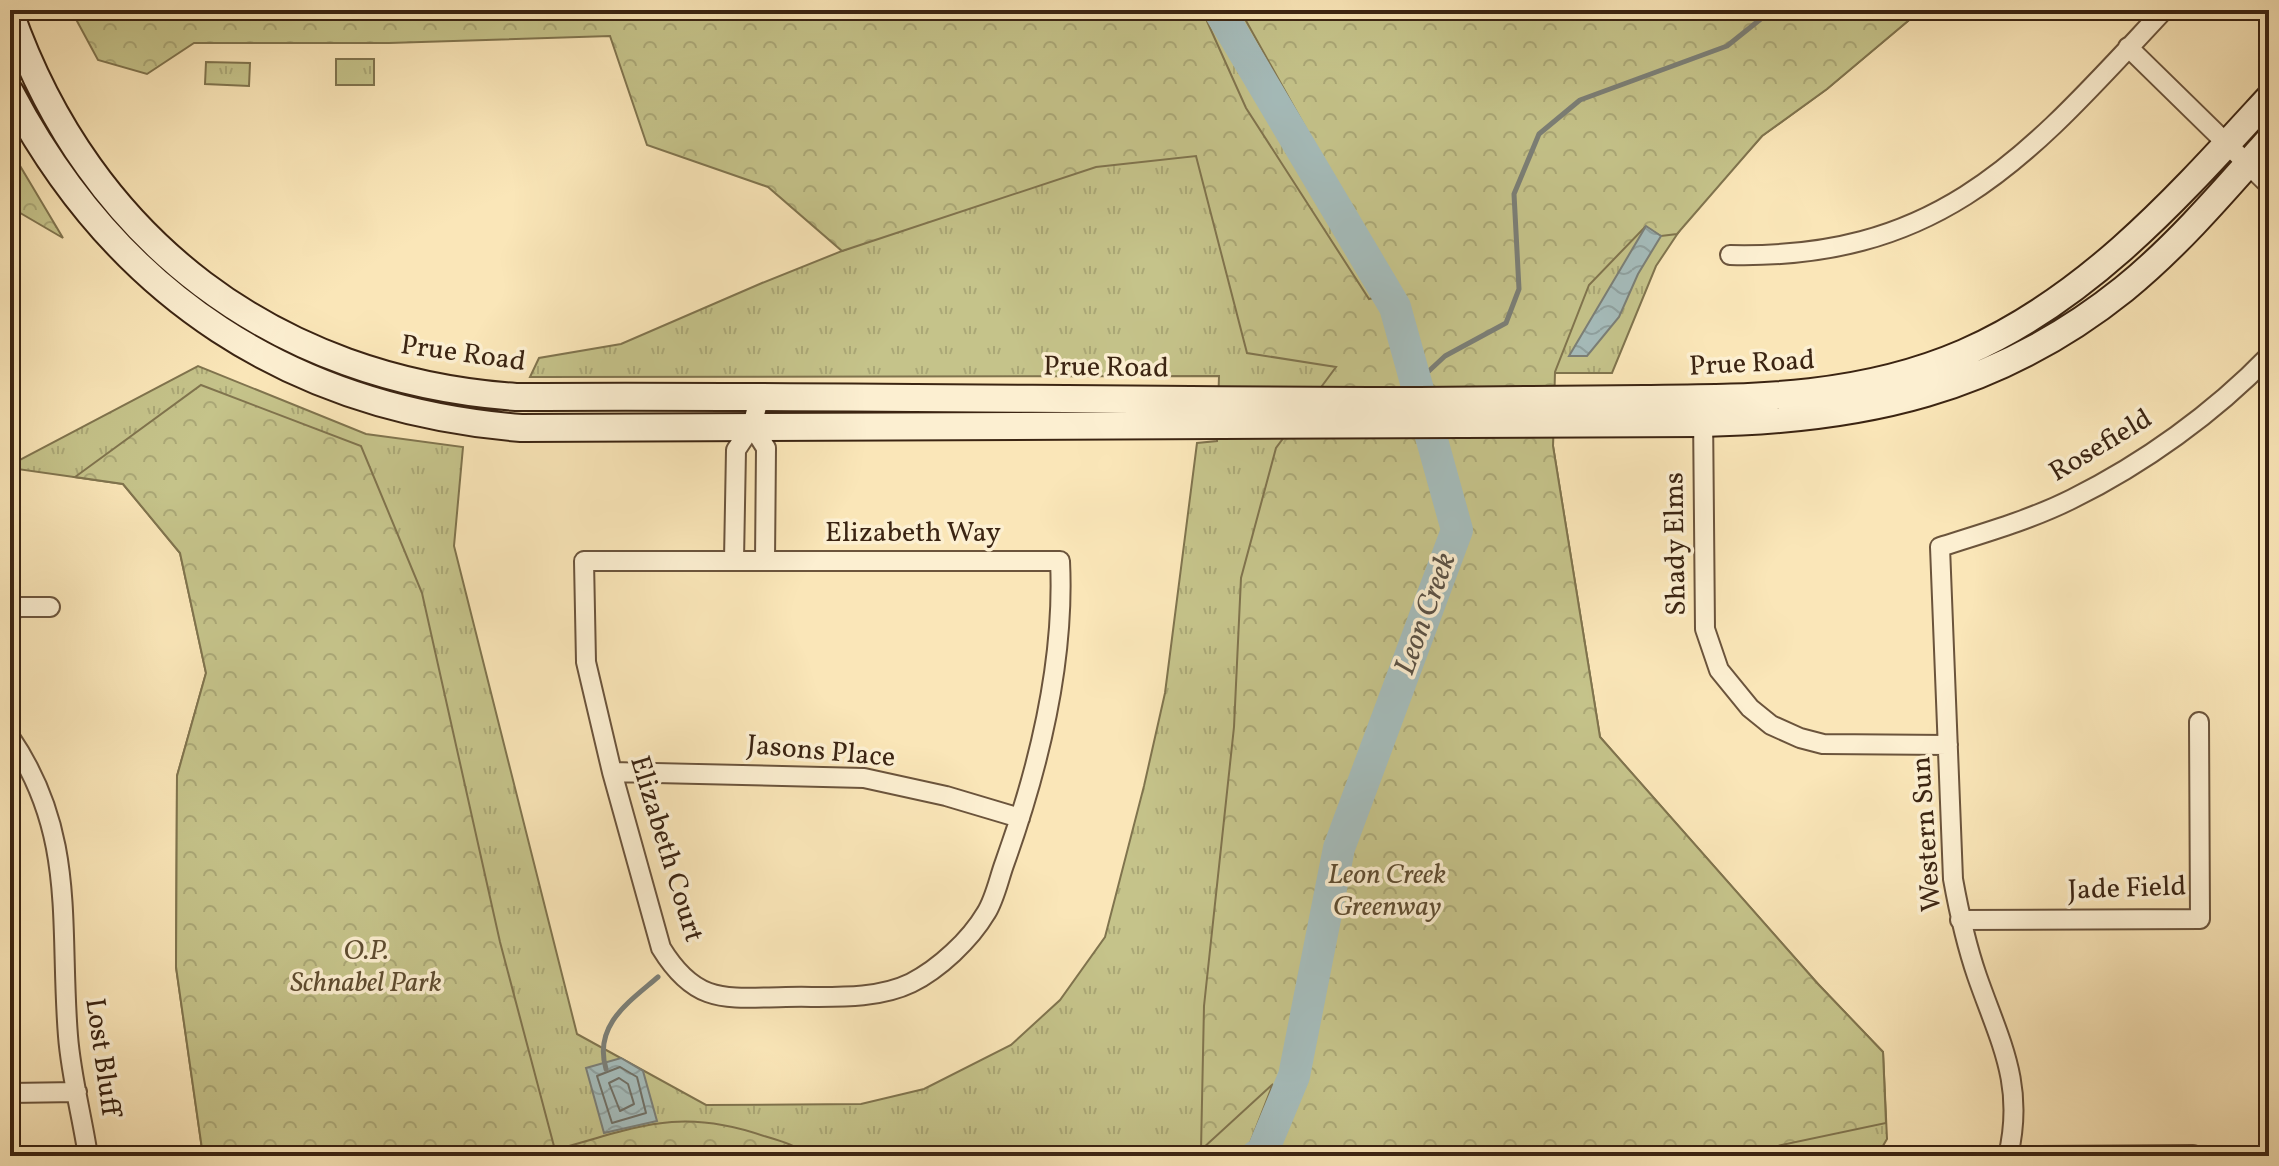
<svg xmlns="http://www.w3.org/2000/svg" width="2279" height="1166" font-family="Vollkorn,serif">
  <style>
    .grass { fill: url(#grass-tufts); stroke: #80744e; stroke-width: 2 }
    .forest { fill: url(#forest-crowns); stroke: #80744e; stroke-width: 2 }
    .water { fill: url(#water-waves); stroke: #7b7f77; stroke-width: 2 }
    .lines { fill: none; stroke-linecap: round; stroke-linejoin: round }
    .shore { stroke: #707066; stroke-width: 2 }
    .stream { stroke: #7b7f77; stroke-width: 5 }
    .river { stroke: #a5bcbb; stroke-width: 32 }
    .minor-casing { stroke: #6b543c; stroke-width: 22 }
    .secondary-casing { stroke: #3b2412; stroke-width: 30 }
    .minor { stroke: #fcefd1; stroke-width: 18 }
    .secondary { stroke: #fcefd1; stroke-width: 26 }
    .labels { text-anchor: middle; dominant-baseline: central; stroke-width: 7; stroke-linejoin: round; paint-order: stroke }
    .street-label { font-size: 28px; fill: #3b2412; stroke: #fcefd1 }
    .park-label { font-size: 28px; font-style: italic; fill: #5e4c30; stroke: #fcefd1 }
    .water-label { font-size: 30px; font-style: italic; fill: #5b5245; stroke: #fcefd1 }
  </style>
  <defs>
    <pattern id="grass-tufts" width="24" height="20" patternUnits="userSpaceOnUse" patternTransform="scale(2)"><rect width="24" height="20" fill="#c5c38a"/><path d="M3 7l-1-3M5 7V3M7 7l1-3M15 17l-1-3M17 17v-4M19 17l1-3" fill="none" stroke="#aaa776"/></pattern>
    <pattern id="forest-crowns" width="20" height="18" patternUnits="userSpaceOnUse" patternTransform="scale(2)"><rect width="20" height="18" fill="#c5c38a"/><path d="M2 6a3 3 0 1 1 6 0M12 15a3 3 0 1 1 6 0" fill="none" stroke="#aaa776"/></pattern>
    <pattern id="water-waves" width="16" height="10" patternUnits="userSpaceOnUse" patternTransform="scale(2)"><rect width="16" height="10" fill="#a5bcbb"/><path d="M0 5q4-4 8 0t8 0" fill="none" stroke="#8fa1a0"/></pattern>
  </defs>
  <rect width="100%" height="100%" fill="#fae6b8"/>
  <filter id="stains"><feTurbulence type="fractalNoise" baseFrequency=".0025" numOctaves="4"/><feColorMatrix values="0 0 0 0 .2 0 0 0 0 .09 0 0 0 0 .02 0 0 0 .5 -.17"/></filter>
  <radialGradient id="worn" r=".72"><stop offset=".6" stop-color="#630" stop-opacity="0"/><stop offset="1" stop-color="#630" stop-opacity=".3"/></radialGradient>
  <path class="grass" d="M1115,10H1921L1827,89L1762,136L1688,218L1656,266L1612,373H1554L1553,446L1600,737L1818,984L1883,1052L1887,1139L1877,1156H203L176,967L177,776L206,673L180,553L123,484L10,468V465L198,366L366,434L463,447L454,546L577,1034L706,1105L861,1104L924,1089L1011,1045L1060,1000L1105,937L1144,786L1165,693L1197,443L1217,441L1219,376L530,377L539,358L621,344L762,283L1174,118Z
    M336,59H374V85H336Z
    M206,62L250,63L249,86L205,84Z"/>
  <path class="forest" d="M71,10H1202L1246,108L1369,299L1397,292L1240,10H1921L1827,89L1762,136L1677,234L1661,236L1645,227L1589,285L1555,372L1553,446L1600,737L1818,984L1883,1052L1886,1123L1730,1156H1245L1273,1084L1201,1150L1204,1006L1234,727L1241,578L1276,448L1336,367L1247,353L1196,156L1096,167L842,251L768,187L647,145L610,36L389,43H194L147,74L98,60Z
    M10,149L63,238L10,207Z
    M201,385L361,446L422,593L500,942L555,1150C636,1128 678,1106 764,1136C781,1141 796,1145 809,1156H203L176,967L177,776L206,673L180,553L123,484L75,477Z"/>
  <path class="water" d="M1646,226L1661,236L1638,274L1619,317L1587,356H1569Z
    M621,1058L643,1071L657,1121L604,1133L586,1068Z"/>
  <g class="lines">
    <path class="shore" d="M620,1067L637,1077L646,1113L612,1123L597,1076Z
      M619,1078L628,1084L634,1104L620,1111L609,1083Z"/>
    <path class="stream" d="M1416,383L1445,356L1506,323L1519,289L1514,194L1539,134L1580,100L1727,46L1772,10
      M606,1069C593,1025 629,1002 658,977"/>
    <path class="river" d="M1219,10L1395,307L1457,530L1339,848L1294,1076L1262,1153L1256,1156"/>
    <defs>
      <path id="minor" d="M2128,47L2269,185
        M1730,255C1944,260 2030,153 2164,10
        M1703,412L1705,629L1719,670L1750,708L1771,725L1800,738L1823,744L1948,745
        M752,426L766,448L765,561
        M734,560L736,450L752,426L760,395
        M584,561H1060C1065,662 1039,767 1005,862C999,878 995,899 986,913C970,940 939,969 911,983C874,1001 826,996 786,997C725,998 696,1005 661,948L612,772L586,662Z
        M10,613L18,607H50
        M10,737C77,835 59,924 68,1036C71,1076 82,1116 88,1156
        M612,772L864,778L946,796L1020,818
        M1960,920L2200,919L2199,722
        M10,1093L77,1092
        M2008,1156C2025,1084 2000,1042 1977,976C1966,944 1959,912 1953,879L1940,547C1984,533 2030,520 2072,499C2143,464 2214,413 2269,356
        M2039,1156L2193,1155"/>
      <path id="secondary" d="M10,13C90,241 275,380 516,397C817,395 1118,401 1420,401C1495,400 1569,400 1644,399C1755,398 1860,398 1964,353C2089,298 2178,197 2269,98
        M10,92C117,296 291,409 521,428L1703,423C1863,420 1997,391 2124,289C2177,246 2224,191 2269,140"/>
    </defs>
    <use href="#minor" class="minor-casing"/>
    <use href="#secondary" class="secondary-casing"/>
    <use href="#minor" class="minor"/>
    <use href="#secondary" class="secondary"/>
  </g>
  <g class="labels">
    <g class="street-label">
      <text transform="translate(463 354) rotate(8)">Prue Road</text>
      <text transform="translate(1752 364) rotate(-3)">Prue Road</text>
      <text transform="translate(1106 368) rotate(1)">Prue Road</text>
      <text transform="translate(2101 446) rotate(-31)">Rosefield</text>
      <text x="913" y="533">Elizabeth Way</text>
      <text transform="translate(1676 544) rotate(-91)">Shady Elms</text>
      <text transform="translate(821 752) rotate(5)">Jasons Place</text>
      <text transform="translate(1927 834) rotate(-94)">Western Sun</text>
      <text transform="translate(666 849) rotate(73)">Elizabeth Court</text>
      <text transform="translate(2127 889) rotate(-2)">Jade Field</text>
      <text transform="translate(102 1057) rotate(82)">Lost Bluff</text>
    </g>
    <g class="park-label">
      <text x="1387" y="875">Leon Creek<tspan x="1387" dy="32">Greenway</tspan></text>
      <text x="366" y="951">O.P.<tspan x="366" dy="32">Schnabel Park</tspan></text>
    </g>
    <g class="water-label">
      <text transform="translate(1426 614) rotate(-70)">Leon Creek</text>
    </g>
  </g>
  <rect width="2279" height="1166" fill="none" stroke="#fae6b8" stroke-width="40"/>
  <rect x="12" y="12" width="2255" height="1142" fill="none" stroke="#3b2412" stroke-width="4"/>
  <rect x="20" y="20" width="2239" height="1126" fill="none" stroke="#3b2412" stroke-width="2"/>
  <rect width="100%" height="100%" filter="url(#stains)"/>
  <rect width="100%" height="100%" fill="url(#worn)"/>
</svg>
